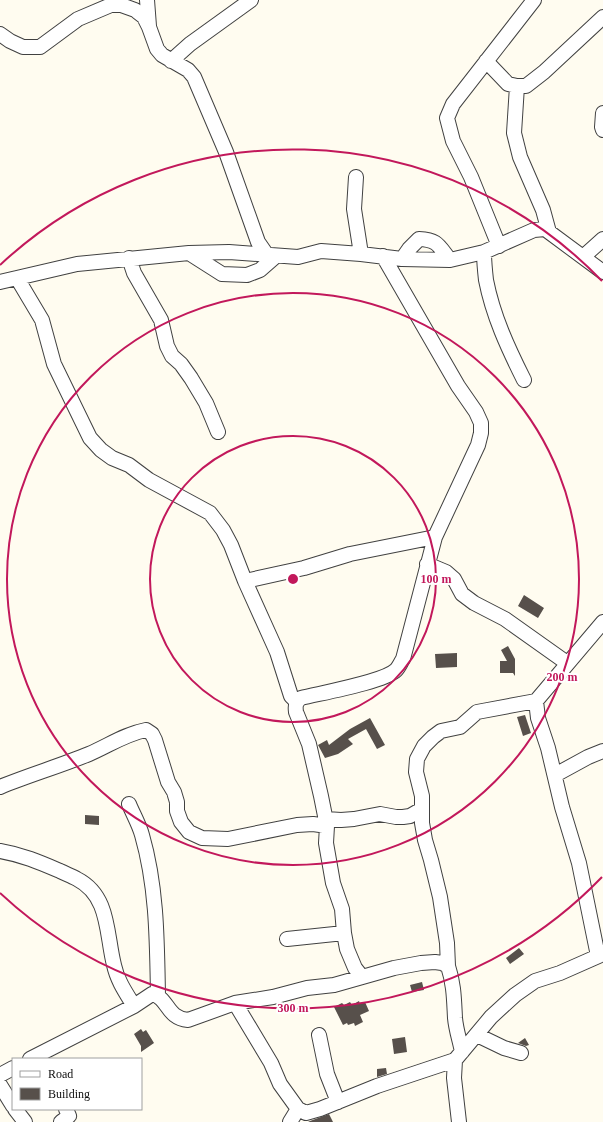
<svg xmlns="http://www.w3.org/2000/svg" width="603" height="1122" font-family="'Times New Roman',serif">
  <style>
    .building { fill: #57504b }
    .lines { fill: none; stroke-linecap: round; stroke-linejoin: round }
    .minor-casing { stroke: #414141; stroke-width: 16 }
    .minor { stroke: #fff; stroke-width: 14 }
    .ring { fill: none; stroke: #c2185b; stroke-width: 2 }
    .centre { fill: #c2185b; stroke: #fff; stroke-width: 2 }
    .ring-label { font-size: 12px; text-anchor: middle; font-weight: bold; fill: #c2185b; stroke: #fff; stroke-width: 4; stroke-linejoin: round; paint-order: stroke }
  </style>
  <rect width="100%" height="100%" fill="#fffcf0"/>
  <path class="building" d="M524,595L544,608L538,618L518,606Z
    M508,646L515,659V676L513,673H500V661H507L501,650Z
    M457,653V667L436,668L435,654Z
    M525,715L531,733L523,736L517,717Z
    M370,718L385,745L377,749L366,729L348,739L353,744L338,754L325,758L318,745L327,740L329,745L350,729Z
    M85,815L99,816V825L85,824Z
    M519,948L524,954L510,964L506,958Z
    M422,982L424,990L412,992L410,985Z
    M359,1001L360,1004L365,1002L369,1011L360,1015L363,1022L355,1026L354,1023L348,1025L347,1023L343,1025L334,1007L342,1003L344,1005L350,1002L352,1005Z
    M141,1029L143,1032L146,1030L154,1043L141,1052V1046L134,1034Z
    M405,1037L407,1052L394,1054L392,1039Z
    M525,1038L529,1045L526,1046L518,1043Z
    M386,1068L387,1074L377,1077V1069Z
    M329,1114L333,1122H308L310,1121Z"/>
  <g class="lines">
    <defs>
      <path id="minor" d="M147,0L149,26
        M0,34L10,41L23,47H40L78,19L111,5H121L135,10L144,17L149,27L157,49L162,55L188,70L194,77L226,152L258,242L267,255
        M171,61L190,44L251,0
        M486,61L508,84L517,86H526L544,72L603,17
        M517,86L514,133L520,157L543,210L549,232
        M603,113L602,127L603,130
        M356,177L354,209L361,254
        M499,246L471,177L453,141L447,118L453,104L534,0
        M484,252C484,261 485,271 486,280C493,316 508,348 524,380
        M189,253L222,274L247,275L260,270L276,256
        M583,257L603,239
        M129,258L134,273L161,320L167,346L172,356L181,364L191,378L206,403L218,432
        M402,259L409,249L419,239C438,240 438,245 450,260
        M17,278L42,320L54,364L90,438L101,450L112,458L129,465L149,480L210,513L223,530L231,545L245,581L277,652L291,696L296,701H297
        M0,282L77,264L189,253L229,252L298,257L321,251L361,254L402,259L450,260L484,252L534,230L545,229L603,272
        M427,564L446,572L454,579L462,594L474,603L505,619L567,663
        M245,581L304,568L350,554L435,537
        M555,775L588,757L603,751
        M0,787C29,775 60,766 89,754C108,746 125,734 146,730L152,734L155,740L168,782L174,792L177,802V811L181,822L189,832L202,838L228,839L297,825L313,824L327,826
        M129,804C133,814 139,824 142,835C157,887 157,941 158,996
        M326,819L341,820L354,819L380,814L396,817H403L410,816L422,809
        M0,851C23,855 39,862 60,871C66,874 72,876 77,879C110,896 106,934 114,965C117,980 126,993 134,1006
        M287,939L344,933
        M598,956L579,863L562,807L548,748L538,718L536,701L603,622
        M448,966L447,943L440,897L431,860L425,840L422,823V796L416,772L417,759L424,746L433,737L441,731L460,727L477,712L536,701
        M362,977L355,968L347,949L344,933L342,909L333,883L326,843L327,826L321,796L309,744L296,712C295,705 296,702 301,698C321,693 384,682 396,670C399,667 401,662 403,659L435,537L478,445L481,433V423L476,412L458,386L383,256
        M235,1003L271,1063L280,1084L298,1109L306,1113L320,1109L377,1086L455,1060
        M319,1035L327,1074L338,1102
        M477,1035L504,1048L521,1053
        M30,1059L134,1006L152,994C169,998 166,1018 188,1020L235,1003L273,997L307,988L334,985L394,968L421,963L435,962L442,963L448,966C454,984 454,1000 455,1018C456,1030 460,1041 462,1052
        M0,1075L13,1068
        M0,1085L13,1106
        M15,1109L25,1122
        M61,1122L69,1116L66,1109
        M290,1122L298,1109
        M459,1122L454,1078L455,1060L491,1017L515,995L535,981L560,973L603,954"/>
    </defs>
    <use href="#minor" class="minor-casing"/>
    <use href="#minor" class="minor"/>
  </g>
  <g class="ring">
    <circle cx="293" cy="579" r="143"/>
    <circle cx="293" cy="579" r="286"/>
    <path d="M602 877A429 429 0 0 1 0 893M0 265A429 429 0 0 1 602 281"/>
  </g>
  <circle cx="293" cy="579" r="6" class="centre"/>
  <g class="ring-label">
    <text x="436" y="583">100 m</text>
    <text x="562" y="681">200 m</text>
    <text x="293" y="1012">300 m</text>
  </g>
  <rect x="12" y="1058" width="130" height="52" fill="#ffffff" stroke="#9f9f9f"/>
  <rect x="20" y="1071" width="20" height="6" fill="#ffffff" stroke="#9f9f9f"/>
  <text x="48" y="1078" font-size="12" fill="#0e0e0e">Road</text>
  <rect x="20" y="1088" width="20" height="12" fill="#57504b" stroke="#9f9f9f"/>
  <text x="48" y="1098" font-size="12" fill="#0e0e0e">Building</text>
</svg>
